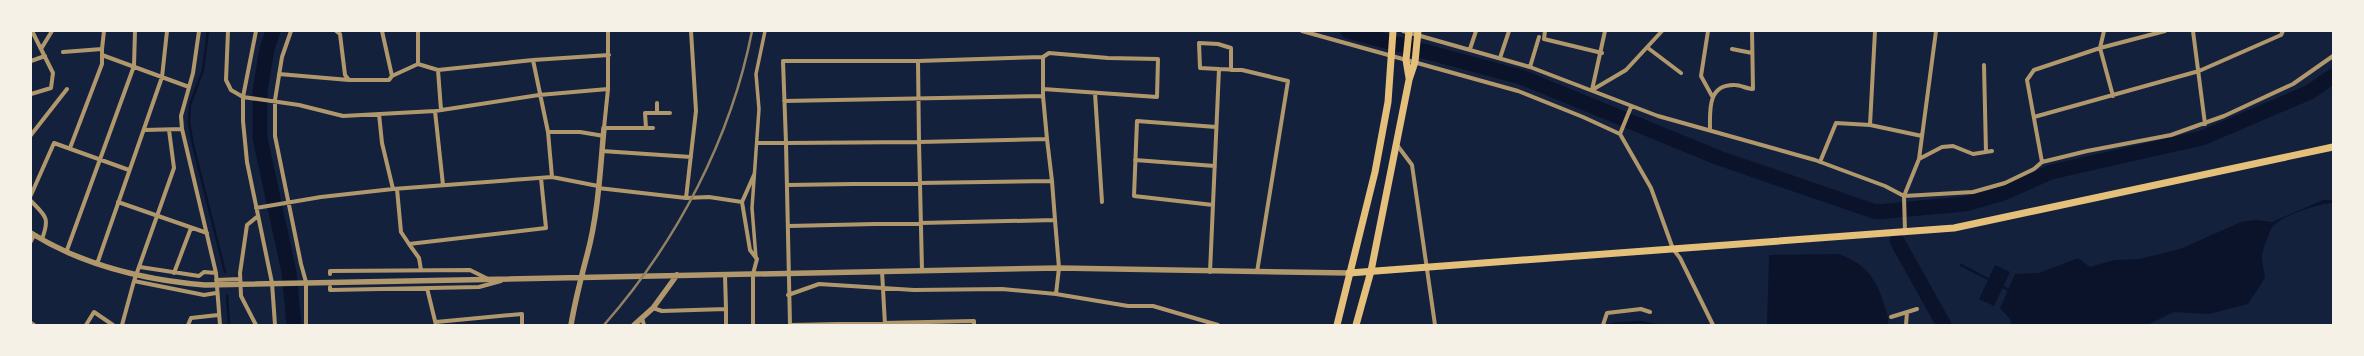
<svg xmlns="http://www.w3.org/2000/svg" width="2364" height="356" font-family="Raleway,sans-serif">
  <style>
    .water { fill: #0b132b }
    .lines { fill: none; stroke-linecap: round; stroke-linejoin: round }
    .stream { stroke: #0b132b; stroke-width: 2.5 }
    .river { stroke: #0b132b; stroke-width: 15 }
    .pedestrian { stroke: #b1986c; stroke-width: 3.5 }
    .minor { stroke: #b1986c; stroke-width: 4 }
    .tertiary { stroke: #b1986c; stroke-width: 5.5 }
    .primary { stroke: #e5c07b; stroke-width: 7 }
    .trunk { stroke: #e5c07b; stroke-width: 7 }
    .rail { stroke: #918062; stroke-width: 2.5 }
  </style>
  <rect width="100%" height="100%" fill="#14213d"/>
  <path class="water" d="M2323,200H2333V203C2321,203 2276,217 2271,229C2268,236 2263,249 2262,256C2262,262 2264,271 2265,278L2248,304L2209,314L2174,312L2147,325H2012L2010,319L2000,308L2015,274L2039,273L2078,258L2090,267L2114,260L2139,259L2180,249L2241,222L2255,220L2272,222Z
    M1839,254C1867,265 1876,278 1885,307C1887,313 1889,319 1888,325H1767L1769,255Z
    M1995,265L2010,272L1994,306L1979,299Z"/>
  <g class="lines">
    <path class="stream" d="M208,31L203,70L190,105L189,123L193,145L225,272
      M1961,265L1990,280
      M2002,286L2008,290
      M227,296L229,325
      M1612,324L1640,322L1656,325"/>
    <path class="river" d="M273,31L267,49L260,91V138L289,272L294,325
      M1348,31L1521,77L1719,158L1876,212L1965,204L2001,194L2051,172L2202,138L2310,92L2333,76
      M1897,241L1944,325"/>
    <path class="pedestrian" d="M756,258L752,208L759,109L756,74L765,31"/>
    <path class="minor" d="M199,31L193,73L181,116L182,129L216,273L220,325
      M228,31L226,80L231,90L243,97L299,105L343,116L435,111L539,95L608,89
      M256,31L243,97V121L247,162L272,283L275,325
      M291,31L282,57L275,100V136L301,264L306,282V325
      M336,31L340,34L345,75L349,80H389L392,76L382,31
      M418,31V64L438,70
      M608,31V89L604,128H653
      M1302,31L1518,91L1583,117L1620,134L1651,188L1673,249L1680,258L1713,325
      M1403,31L1530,67L1658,116L1815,160L1885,186L1904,196L1973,192L2005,183L2034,169L2042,162L2087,151L2171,135L2224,116L2293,84L2333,56
      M1545,31L1544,39L1602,53
      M1708,31L1701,76L1712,96
      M1875,31L1870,125L1922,136
      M2193,31L2205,124
      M1648,48L1681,73
      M41,49L52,31
      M102,49L104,31
      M1470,49L1476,31
      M1732,49L1752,53
      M63,52L102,49V55L189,87
      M1043,57L1049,53L1108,58L1158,59L1157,97L1043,89
      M1500,58L1509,31
      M31,61L45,56
      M918,61L1043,57V96
      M1984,65L1986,152
      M1530,67L1539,37
      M1219,69L1200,68L1199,43L1218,44L1231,48V70
      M279,74L349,80
      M392,76L418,64
      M1592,90L1626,70L1662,31
      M1592,90L1605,31
      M1095,93L1102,202
      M31,94L51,88L53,73L32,31
      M2113,96L2100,48L2165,31
      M441,110L438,70L533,60
      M435,111L443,185
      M657,113V103
      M379,114L382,143L393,189
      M2034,117L2199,71L2281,35L2283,31
      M646,128L645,113H670
      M144,130L182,129
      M1710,130C1710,111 1707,84 1735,85C1741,85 1747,89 1753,89L1752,31
      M548,132H580L604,136
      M1620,134L1631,107
      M31,135L67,89
      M757,143H786L783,61H918L919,142L1047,139L1043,96L784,101
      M1397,145L1412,165L1435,325
      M70,148L102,64V55
      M602,151L691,157
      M1919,159L1942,147L1953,146L1973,154L1992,151
      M1135,160L1215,166
      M1820,162L1836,123L1870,125
      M2042,162L2027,80L2034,70L2100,48L2104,31
      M552,177L548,132L533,60L609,55
      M787,185L1052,181L1047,139
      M598,188L686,198L709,197L742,202L750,250L757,259L753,274V325
      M397,189L401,232L409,244
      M31,195L54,143L129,170
      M686,198L696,111L691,31
      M31,201C46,216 50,218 42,239
      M118,202L207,233
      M742,202L754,175
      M1213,205L1134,196L1137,121L1216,127
      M256,208L321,197L393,189L552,177L598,186
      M788,226L1055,220L1052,181
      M1905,232L1904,196L1919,159L1936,31
      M31,241L34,235
      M67,250L134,66L135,31
      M97,264L162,77L167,31
      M140,267L199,276L204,272L216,273
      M421,270L419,258L409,244L546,228L541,178
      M882,271L885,325
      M1210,272L1219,69L1242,70L1288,81L1257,272
      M174,273L191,228
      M330,274V271L470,270L488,279
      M216,280L240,279
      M134,281L204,295L216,293
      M330,287V290L479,287L501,281
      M427,288L436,325
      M1056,294L1128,306H1153L1218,325
      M788,295L819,284L914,290L1002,289L1056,294L1059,268L1055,220
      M653,308L662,311L726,309L725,275
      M1891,317L1917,309
      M642,318L644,325
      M436,322L522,314V325
      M31,323L34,325
      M86,325L94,312L113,325
      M122,325L134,281L174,168L169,130
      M188,325L191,318L218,315
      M256,325L241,296L240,273L247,225L258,216
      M726,325V309
      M790,325L786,143L919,142L922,270
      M792,325L974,321V325
      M1603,325L1607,313L1641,309L1650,312
      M1906,325L1907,312"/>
    <path class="tertiary" d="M31,233C84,266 144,280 205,285L1059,268L1349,273
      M571,325C575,301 580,282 586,259C598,217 600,172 604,128
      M634,325L653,308L677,275"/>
    <path class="primary" d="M1349,273L1954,228L2333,147"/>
    <path class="trunk" d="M1409,78L1406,60L1409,31
      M1337,325L1375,172L1388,102L1393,31
      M1356,325L1371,271L1409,80L1415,62L1418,31"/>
    <path class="rail" d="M604,325C676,243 731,139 752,31"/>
  </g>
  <rect width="2364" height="356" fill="none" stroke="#f6f1e7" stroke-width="64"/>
</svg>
